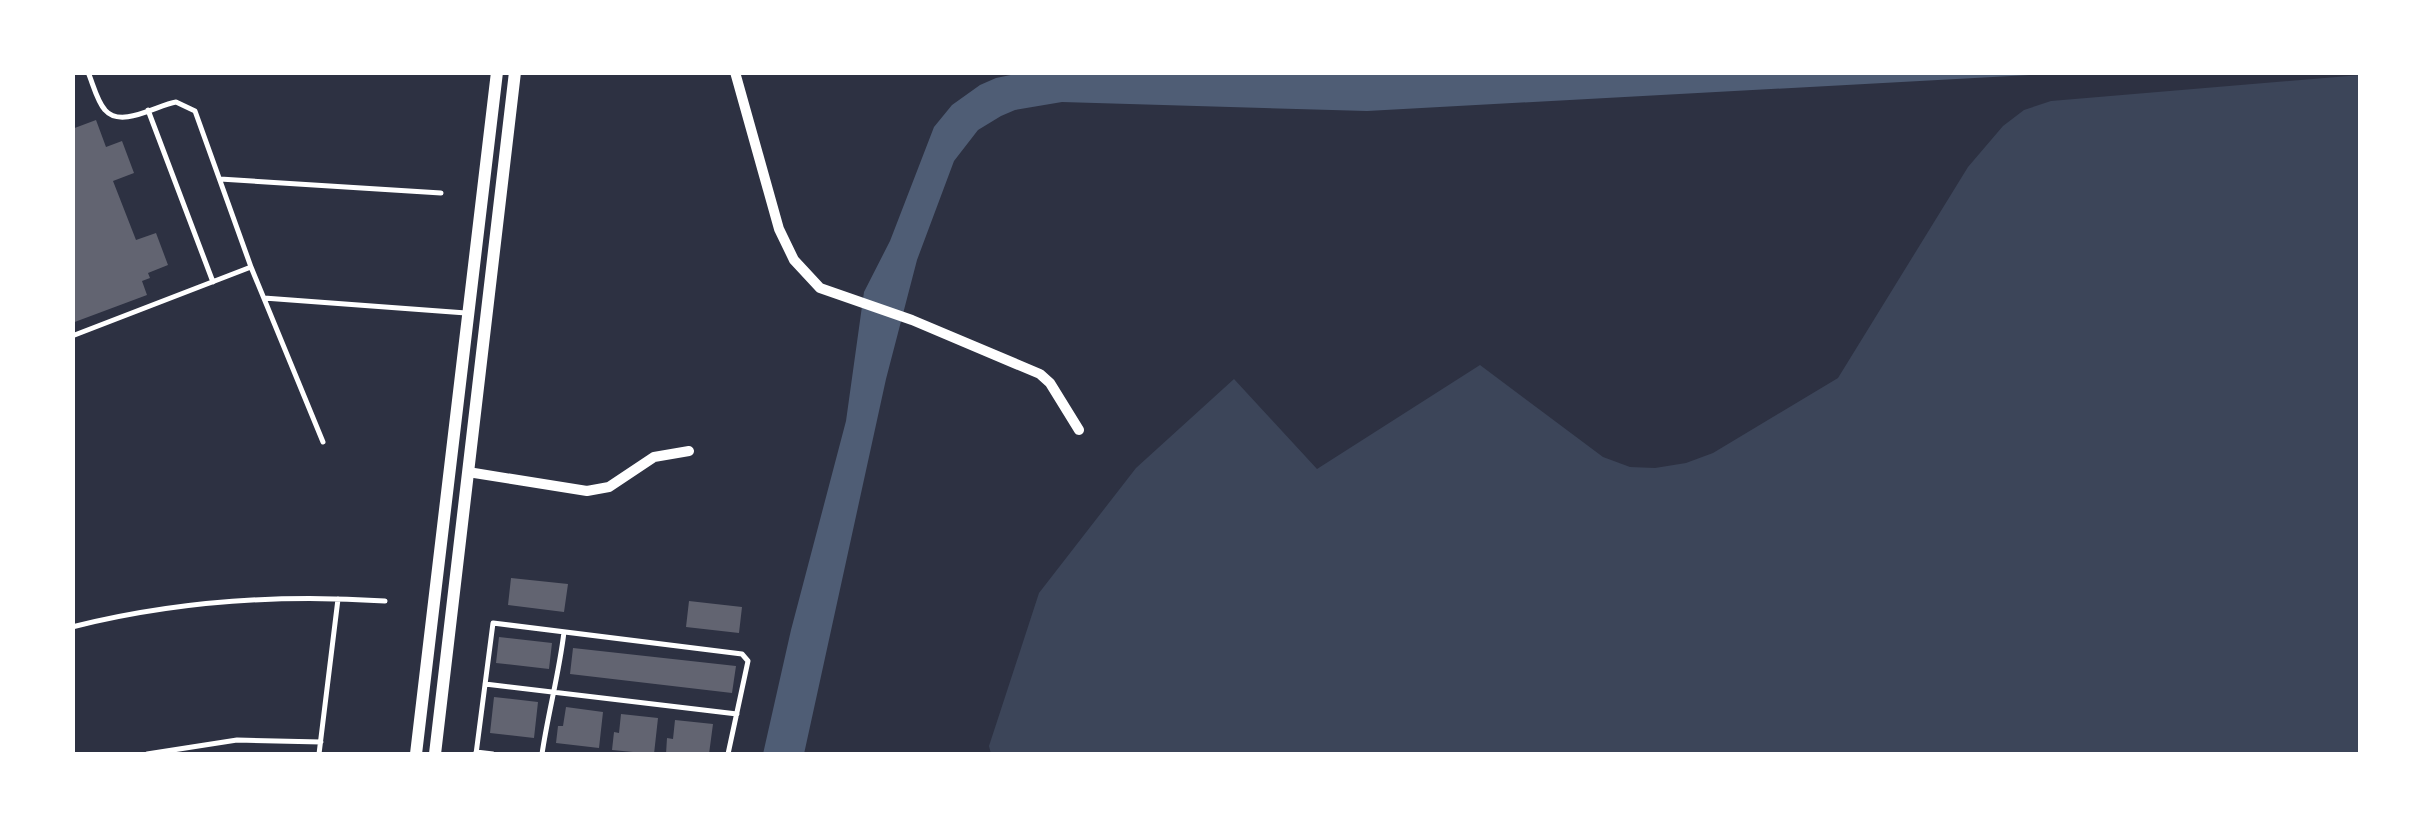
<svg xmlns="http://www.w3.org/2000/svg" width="2433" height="827" font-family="Georgia,serif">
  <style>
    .green { fill: #3c4559 }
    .water { fill: #4f5d75 }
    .building { fill: #626471 }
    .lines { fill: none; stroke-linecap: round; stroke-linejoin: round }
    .service { stroke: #fff; stroke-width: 5 }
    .minor { stroke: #fff; stroke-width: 10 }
    .tertiary { stroke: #fff; stroke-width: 12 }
  </style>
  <rect width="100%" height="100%" fill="#2d3142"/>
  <path class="green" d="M2360,75V754H991L989,746L1039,593L1136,468L1234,379L1317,469L1480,365L1603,457L1630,467L1655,468L1686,463L1713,453L1838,378L1968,167L2003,126L2024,110L2051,101Z"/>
  <path class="water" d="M1026,72L2066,73L1367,111L1062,102L1015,110L1001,116L978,130L954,161L917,260L886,379L804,754H763L791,630L846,421L864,292L890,241L934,127L952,105L980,85L996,78Z"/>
  <path class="building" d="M96,120L106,147L122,141L134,173L113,181L136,240L156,233L168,265L148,273L150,278L142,281L147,295L72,323V129Z
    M511,578L568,584L564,612L508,605Z
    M689,601L742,607L739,633L686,627Z
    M499,637L552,643L549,669L496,663Z
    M573,648L736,666L732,693L570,674Z
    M494,697L538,702L534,738L490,733Z
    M566,707L603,712L599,748L556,743L558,726H563Z
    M621,714L658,718L654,754L612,750L614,732L619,733Z
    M675,720L713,724L709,754H666L667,738L673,739Z"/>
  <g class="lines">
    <path class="service" d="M88,72C93,84 97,101 105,110C121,129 157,105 176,102L195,111L251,267L323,442
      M148,110L213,282
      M220,179L441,193
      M264,298L466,313
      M72,336L251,267
      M72,627C175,601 280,594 385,601
      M485,684L737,714
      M476,752L493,754
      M147,754L237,740L321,742
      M319,754L338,599
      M476,754L493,623L742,654L748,661L728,754
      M542,754C548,713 559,674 564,632"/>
    <path class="minor" d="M735,72L779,229L794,260L820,288L912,320L1040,374L1050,383L1079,430
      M468,472L587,491L609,487L654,457L689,451"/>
    <path class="tertiary" d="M416,754L497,72
      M435,754L515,72"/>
  </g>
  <rect width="2433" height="827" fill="none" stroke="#ffffff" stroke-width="150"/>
</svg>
